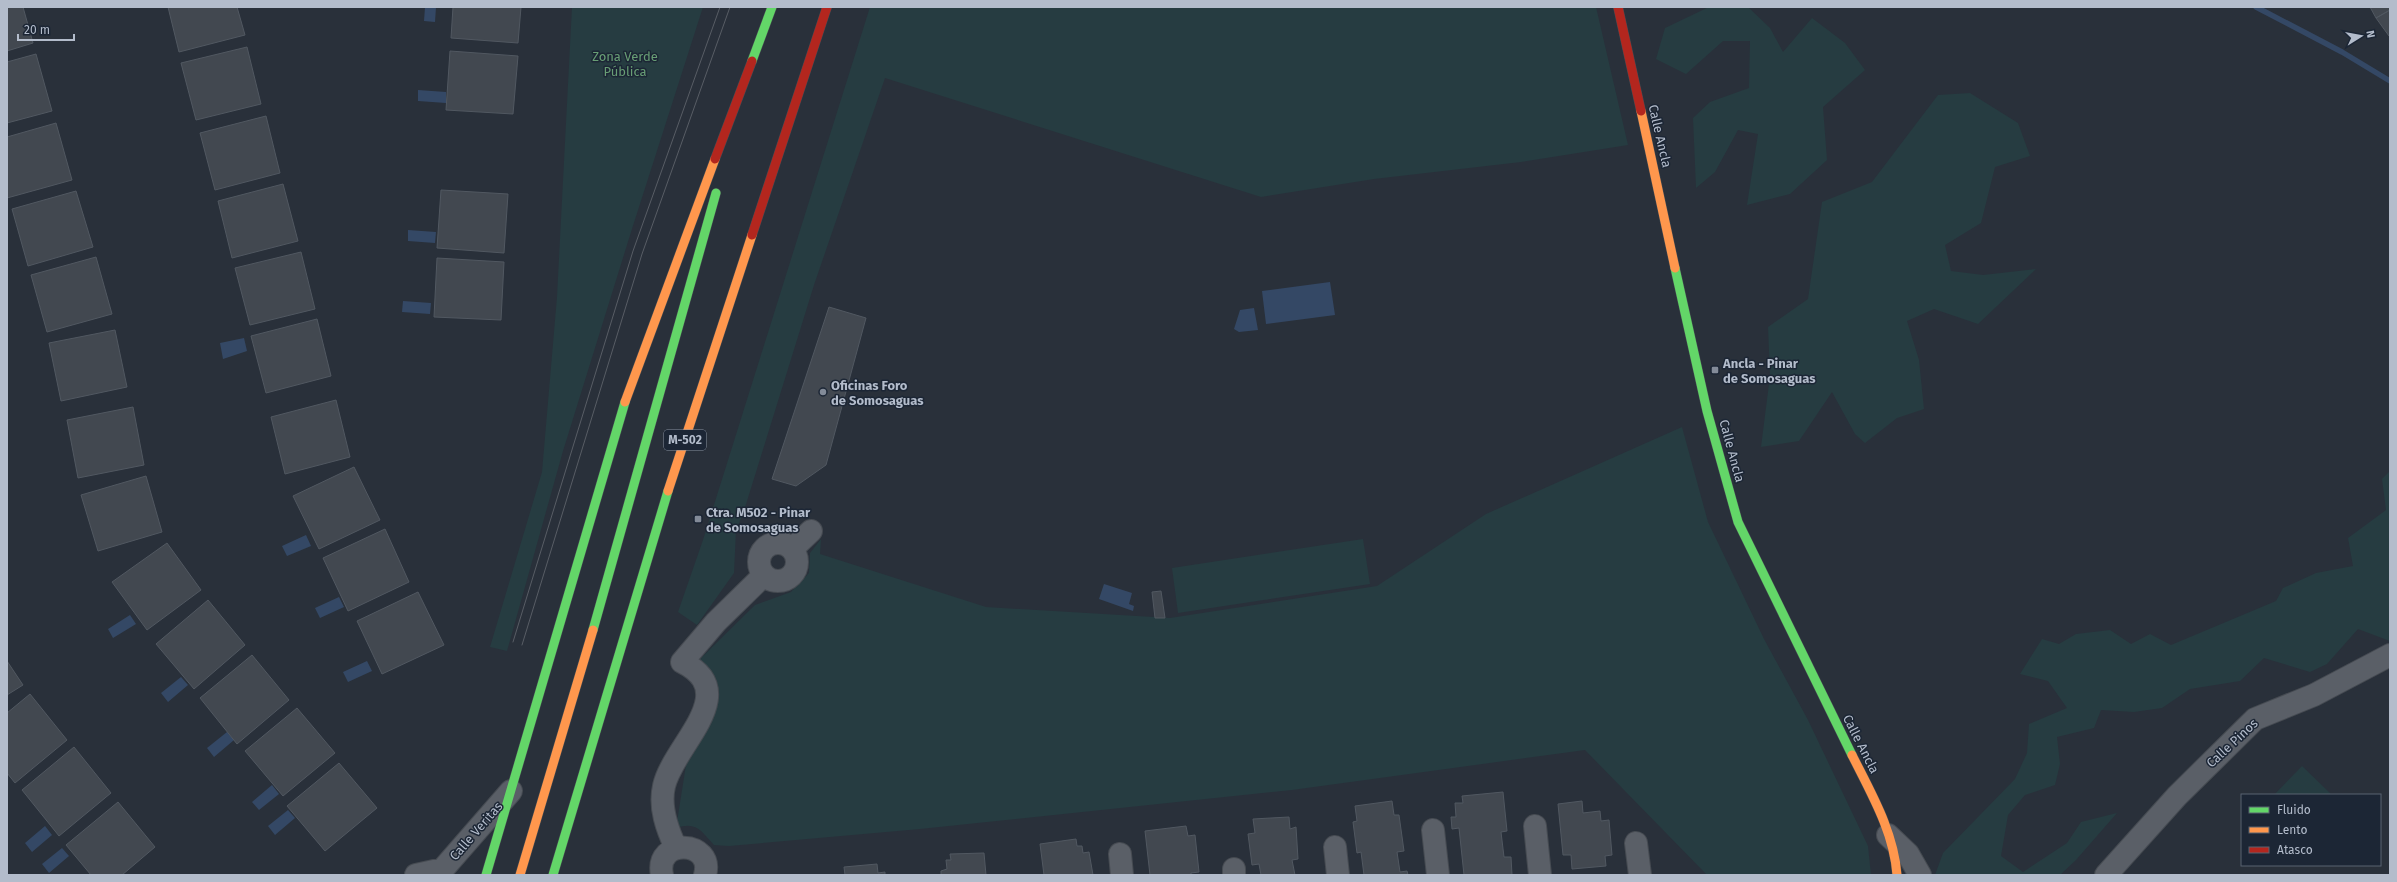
<svg xmlns="http://www.w3.org/2000/svg" width="2397" height="882" font-family="'Fira Sans',sans-serif">
  <style>
    .green { fill: #263c41 }
    .water { fill: #344865 }
    .lines { fill: none; stroke-linecap: round; stroke-linejoin: round }
    .stream { stroke: #344865; stroke-width: 5.5 }
    .building { fill: #424850; stroke: #515861 }
    .street-casing { stroke: #464b52; stroke-width: 24 }
    .fast-casing { stroke: #464b52; stroke-width: 10 }
    .slow-casing { stroke: #464b52; stroke-width: 10 }
    .jam-casing { stroke: #464b52; stroke-width: 10 }
    .street { stroke: #5a5f67; stroke-width: 22 }
    .fast { stroke: #63d668; stroke-width: 9 }
    .slow { stroke: #ff974d; stroke-width: 9 }
    .jam { stroke: #b3261e; stroke-width: 9 }
    .tram { stroke: #585d65; stroke-width: 1 }
    .poi-dot { fill: #838b98; stroke: #1c2635; stroke-width: 1.5 }
    .labels { text-anchor: middle; dominant-baseline: central; stroke-width: 3; stroke-linejoin: round; paint-order: stroke }
    .shield { fill: #1c2635; stroke: #868f9e; stroke-width: 1 }
    .shield-label { font-size: 12px; font-weight: bold; fill: #b3bccb }
    .park-label { font-size: 13px; fill: #689e75; stroke: #1c2635 }
    .street-label { font-size: 13px; fill: #b3bccb; stroke: #1c2635 }
    .poi-label { font-size: 13px; font-weight: bold; fill: #b3bccb; stroke: #1c2635; text-anchor: start }
  </style>
  <rect width="100%" height="100%" fill="#29303a"/>
  <path class="green" d="M572,7H703L631,232L563,451L507,651L490,647L542,472L557,297Z
    M870,7H1596L1628,145L1521,162L1374,179L1261,197L885,78L814,285L743,514L736,530L734,573L697,625L678,612L703,540Z
    M1709,7H1748L1770,28L1783,52L1812,18L1845,43L1865,70L1823,107L1827,160L1790,194L1747,205L1758,134L1738,130L1715,172L1696,188L1693,118L1710,102L1749,88L1750,41H1723L1686,74L1656,59L1665,28Z
    M1970,93L2018,123L2030,156L1995,167L1981,223L1945,245L1951,271L1983,275L2036,269L1978,324L1934,309L1907,321L1919,360L1924,409L1897,418L1865,443L1855,434L1832,392L1799,441L1761,447L1770,376L1768,327L1808,299L1822,202L1872,182L1938,95Z
    M1682,427L1708,522L1764,639L1808,720L1868,846L1871,875H1707L1585,750L1292,790L920,829L729,846L714,845C701,831 697,821 676,828L686,765L715,713L718,690L716,679L698,661L755,605L791,592L809,573L810,553L821,539L820,554L986,607L1170,618L1377,586L1486,514Z
    M2390,471V641L2358,629L2327,664L2310,672L2264,658L2240,681L2190,689L2162,708L2134,712L2101,710L2094,728L2057,737L2060,764L2055,785L2025,795L2008,815L2001,856L2023,872L2067,843L2081,822L2117,813L2076,860L2060,875H1935L1943,853L2015,779L2027,753L2029,724L2067,708L2048,681L2020,674L2042,639L2059,644L2076,634L2110,630L2131,644L2150,634L2171,645L2276,601L2283,588L2316,573L2353,566L2348,538L2386,510L2382,479Z
    M1363,539L1370,584L1178,613L1172,568Z
    M2302,766L2332,795H2274Z"/>
  <path class="water" d="M425,7H436L435,22L424,21Z
    M418,90L446,92V103L418,101Z
    M408,230L436,232L435,243L408,241Z
    M1330,282L1335,315L1266,324L1262,291Z
    M403,301L431,303L430,314L402,312Z
    M1254,308L1258,330L1239,332L1234,329L1240,310Z
    M244,338L247,351L223,359L220,343Z
    M306,535L311,546L287,556L282,546Z
    M1104,584L1132,593L1129,604L1134,606L1133,611L1099,599Z
    M339,597L344,607L320,618L315,608Z
    M130,615L136,624L113,638L108,629Z
    M367,661L372,671L348,682L343,672Z
    M181,677L188,685L168,702L161,693Z
    M227,732L234,740L214,757L207,748Z
    M272,785L279,794L259,810L252,802Z
    M288,810L295,818L275,835L268,826Z
    M45,826L52,835L32,852L25,843Z
    M62,848L69,856L49,873L42,864Z"/>
  <g class="lines">
    <path class="stream" d="M2256,7L2342,52L2390,81"/>
  </g>
  <path class="building" d="M7,7H23L33,43L7,51Z
    M168,7H237L245,35L179,52Z
    M453,7H521L518,43L451,38Z
    M2370,7H2390V10L2376,18Z
    M2390,10V36H2389L2376,18Z
    M247,47L261,104L196,120L181,63Z
    M450,51L518,56L513,114L446,110Z
    M36,54L52,111L7,123V62Z
    M266,116L280,173L215,190L200,133Z
    M56,123L72,180L7,198V137Z
    M283,184L298,241L232,258L218,201Z
    M441,190L508,194L504,253L437,248Z
    M76,191L93,247L28,266L12,209Z
    M301,252L315,309L250,325L235,268Z
    M96,257L112,314L47,332L31,275Z
    M437,258L504,262L501,320L434,317Z
    M829,307L866,318L826,465L796,486L772,479Z
    M317,319L331,376L266,393L251,336Z
    M115,330L127,387L61,401L49,343Z
    M336,400L350,457L285,474L271,417Z
    M133,407L144,465L78,478L67,420Z
    M354,467L380,520L319,549L293,496Z
    M146,476L162,532L98,551L81,495Z
    M385,529L409,582L348,611L323,558Z
    M167,543L201,590L147,630L112,582Z
    M1161,591L1165,618H1155L1152,592Z
    M418,592L444,645L382,674L357,621Z
    M208,600L245,645L194,689L156,644Z
    M252,655L289,700L237,744L200,698Z
    M7,661L23,685L7,695Z
    M30,694L67,740L15,783L7,773V713Z
    M297,708L335,753L283,796L245,751Z
    M74,747L111,793L59,836L22,790Z
    M339,763L377,808L325,851L287,806Z
    M1503,792L1507,831L1501,832L1504,857H1511L1512,875H1464L1459,828L1452,829L1451,817H1456L1455,803H1463L1462,796Z
    M1392,801L1394,815H1399L1404,851L1397,852L1400,872L1407,871L1408,875H1364L1361,852L1357,853L1353,822L1357,821L1355,806Z
    M1582,801L1583,813L1600,811L1601,821L1609,820L1612,855L1605,856L1606,866L1572,869L1571,855H1563L1558,804Z
    M118,802L155,847L122,875H91L66,845Z
    M1289,817L1290,829L1296,827L1298,859L1292,860L1295,875H1261L1259,864L1252,865L1248,834L1255,833L1253,819Z
    M1186,826L1188,836L1195,835L1199,872L1191,873V875H1150L1145,831Z
    M1076,839L1077,846H1082L1083,853L1089,852L1093,875H1044L1040,844Z
    M984,853L986,875H941V871L947,869L946,860H951L950,854Z
    M877,864L878,873L885,872V875H845L844,867Z"/>
  <g class="lines">
    <defs>
      <path id="street" d="M759 562a19 19 0 1 1 38 0a19 19 0 1 1-38 0Z
        M792,549L811,531
        M1535,826L1540,875
        M1433,830L1438,875
        M1888,835L1908,854L1920,875
        M1636,843L1640,875
        M1335,847L1338,875
        M676,848C667,829 659,807 664,786C673,745 744,693 682,662L716,622L764,575
        M1120,854L1122,875
        M1234,869V875
        M416,875L443,869L511,791
        M662,875C654,837 715,840 705,875
        M2106,875L2177,796L2255,719L2314,695L2390,655"/>
      <path id="fast" d="M752,61L772,7
        M1675,268L1707,411L1738,522L1852,755
        M593,630L716,193
        M486,875L625,402
        M553,875L668,491"/>
      <path id="slow" d="M1641,111L1675,268
        M625,402L715,159
        M668,491L752,235
        M1852,755C1871,793 1894,832 1897,875
        M520,875L593,630"/>
      <path id="jam" d="M1618,7L1641,111
        M715,159L752,61
        M752,235L827,7"/>
    </defs>
    <use href="#street" class="street-casing"/>
    <use href="#fast" class="fast-casing"/>
    <use href="#slow" class="slow-casing"/>
    <use href="#jam" class="jam-casing"/>
    <use href="#street" class="street"/>
    <use href="#fast" class="fast"/>
    <use href="#slow" class="slow"/>
    <use href="#jam" class="jam"/>
    <path class="tram" d="M513,642L633,251L720,7
      M522,645L642,254L730,7"/>
  </g>
  <g class="poi-dot">
    <rect x="1711" y="366" width="8" height="8" rx="2"/>
    <circle cx="823" cy="392" r="4"/>
    <rect x="694" y="515" width="8" height="8" rx="2"/>
  </g>
  <g class="labels">
    <rect class="shield" x="664" y="430" width="42" height="20" rx="3"/>
    <g class="shield-label">
      <text x="685" y="440">M-502</text>
    </g>
    <g class="park-label">
      <text x="625" y="56">Zona Verde<tspan x="625" dy="15">Pública</tspan></text>
    </g>
    <g class="street-label">
      <text transform="translate(1660 136) rotate(77)">Calle Ancla</text>
      <text transform="translate(1732 451) rotate(75)">Calle Ancla</text>
      <text transform="translate(2232 743) rotate(-43)">Calle Pinos</text>
      <text transform="translate(1861 744) rotate(63)">Calle Ancla</text>
      <text transform="translate(476 831) rotate(-49)">Calle Veritas</text>
    </g>
    <g class="poi-label">
      <text x="1723" y="363">Ancla - Pinar<tspan x="1723" dy="15">de Somosaguas</tspan></text>
      <text x="831" y="385">Oficinas Foro<tspan x="831" dy="15">de Somosaguas</tspan></text>
      <text x="706" y="512">Ctra. M502 - Pinar<tspan x="706" dy="15">de Somosaguas</tspan></text>
    </g>
  </g>
  <rect width="2397" height="882" fill="none" stroke="#b3bccb" stroke-width="16"/>
  <rect x="2241" y="794" width="140" height="72" fill="#1c2635" stroke="#586271"/>
  <rect x="2249" y="807" width="20" height="6" fill="#63d668" stroke="#586271"/>
  <text x="2277" y="814" font-size="12" fill="#b3bccb">Fluido</text>
  <rect x="2249" y="827" width="20" height="6" fill="#ff974d" stroke="#586271"/>
  <text x="2277" y="834" font-size="12" fill="#b3bccb">Lento</text>
  <rect x="2249" y="847" width="20" height="6" fill="#b3261e" stroke="#586271"/>
  <text x="2277" y="854" font-size="12" fill="#b3bccb">Atasco</text>
  <g transform="translate(2361 36) rotate(79)" stroke="#1c2635" stroke-width="3" paint-order="stroke">
  <path d="M0-3L7 15L0 10L-7 15Z" fill="#b3bccb"/>
  <text y="-6" font-size="11" font-weight="bold" text-anchor="middle" fill="#b3bccb">N</text>
  </g>
  <path d="M18 34v6h56v-6" fill="none" stroke="#b3bccb" stroke-width="2"/>
  <text x="24" y="34" font-size="12" fill="#b3bccb" stroke="#1c2635" stroke-width="3" paint-order="stroke">20 m</text>
</svg>
